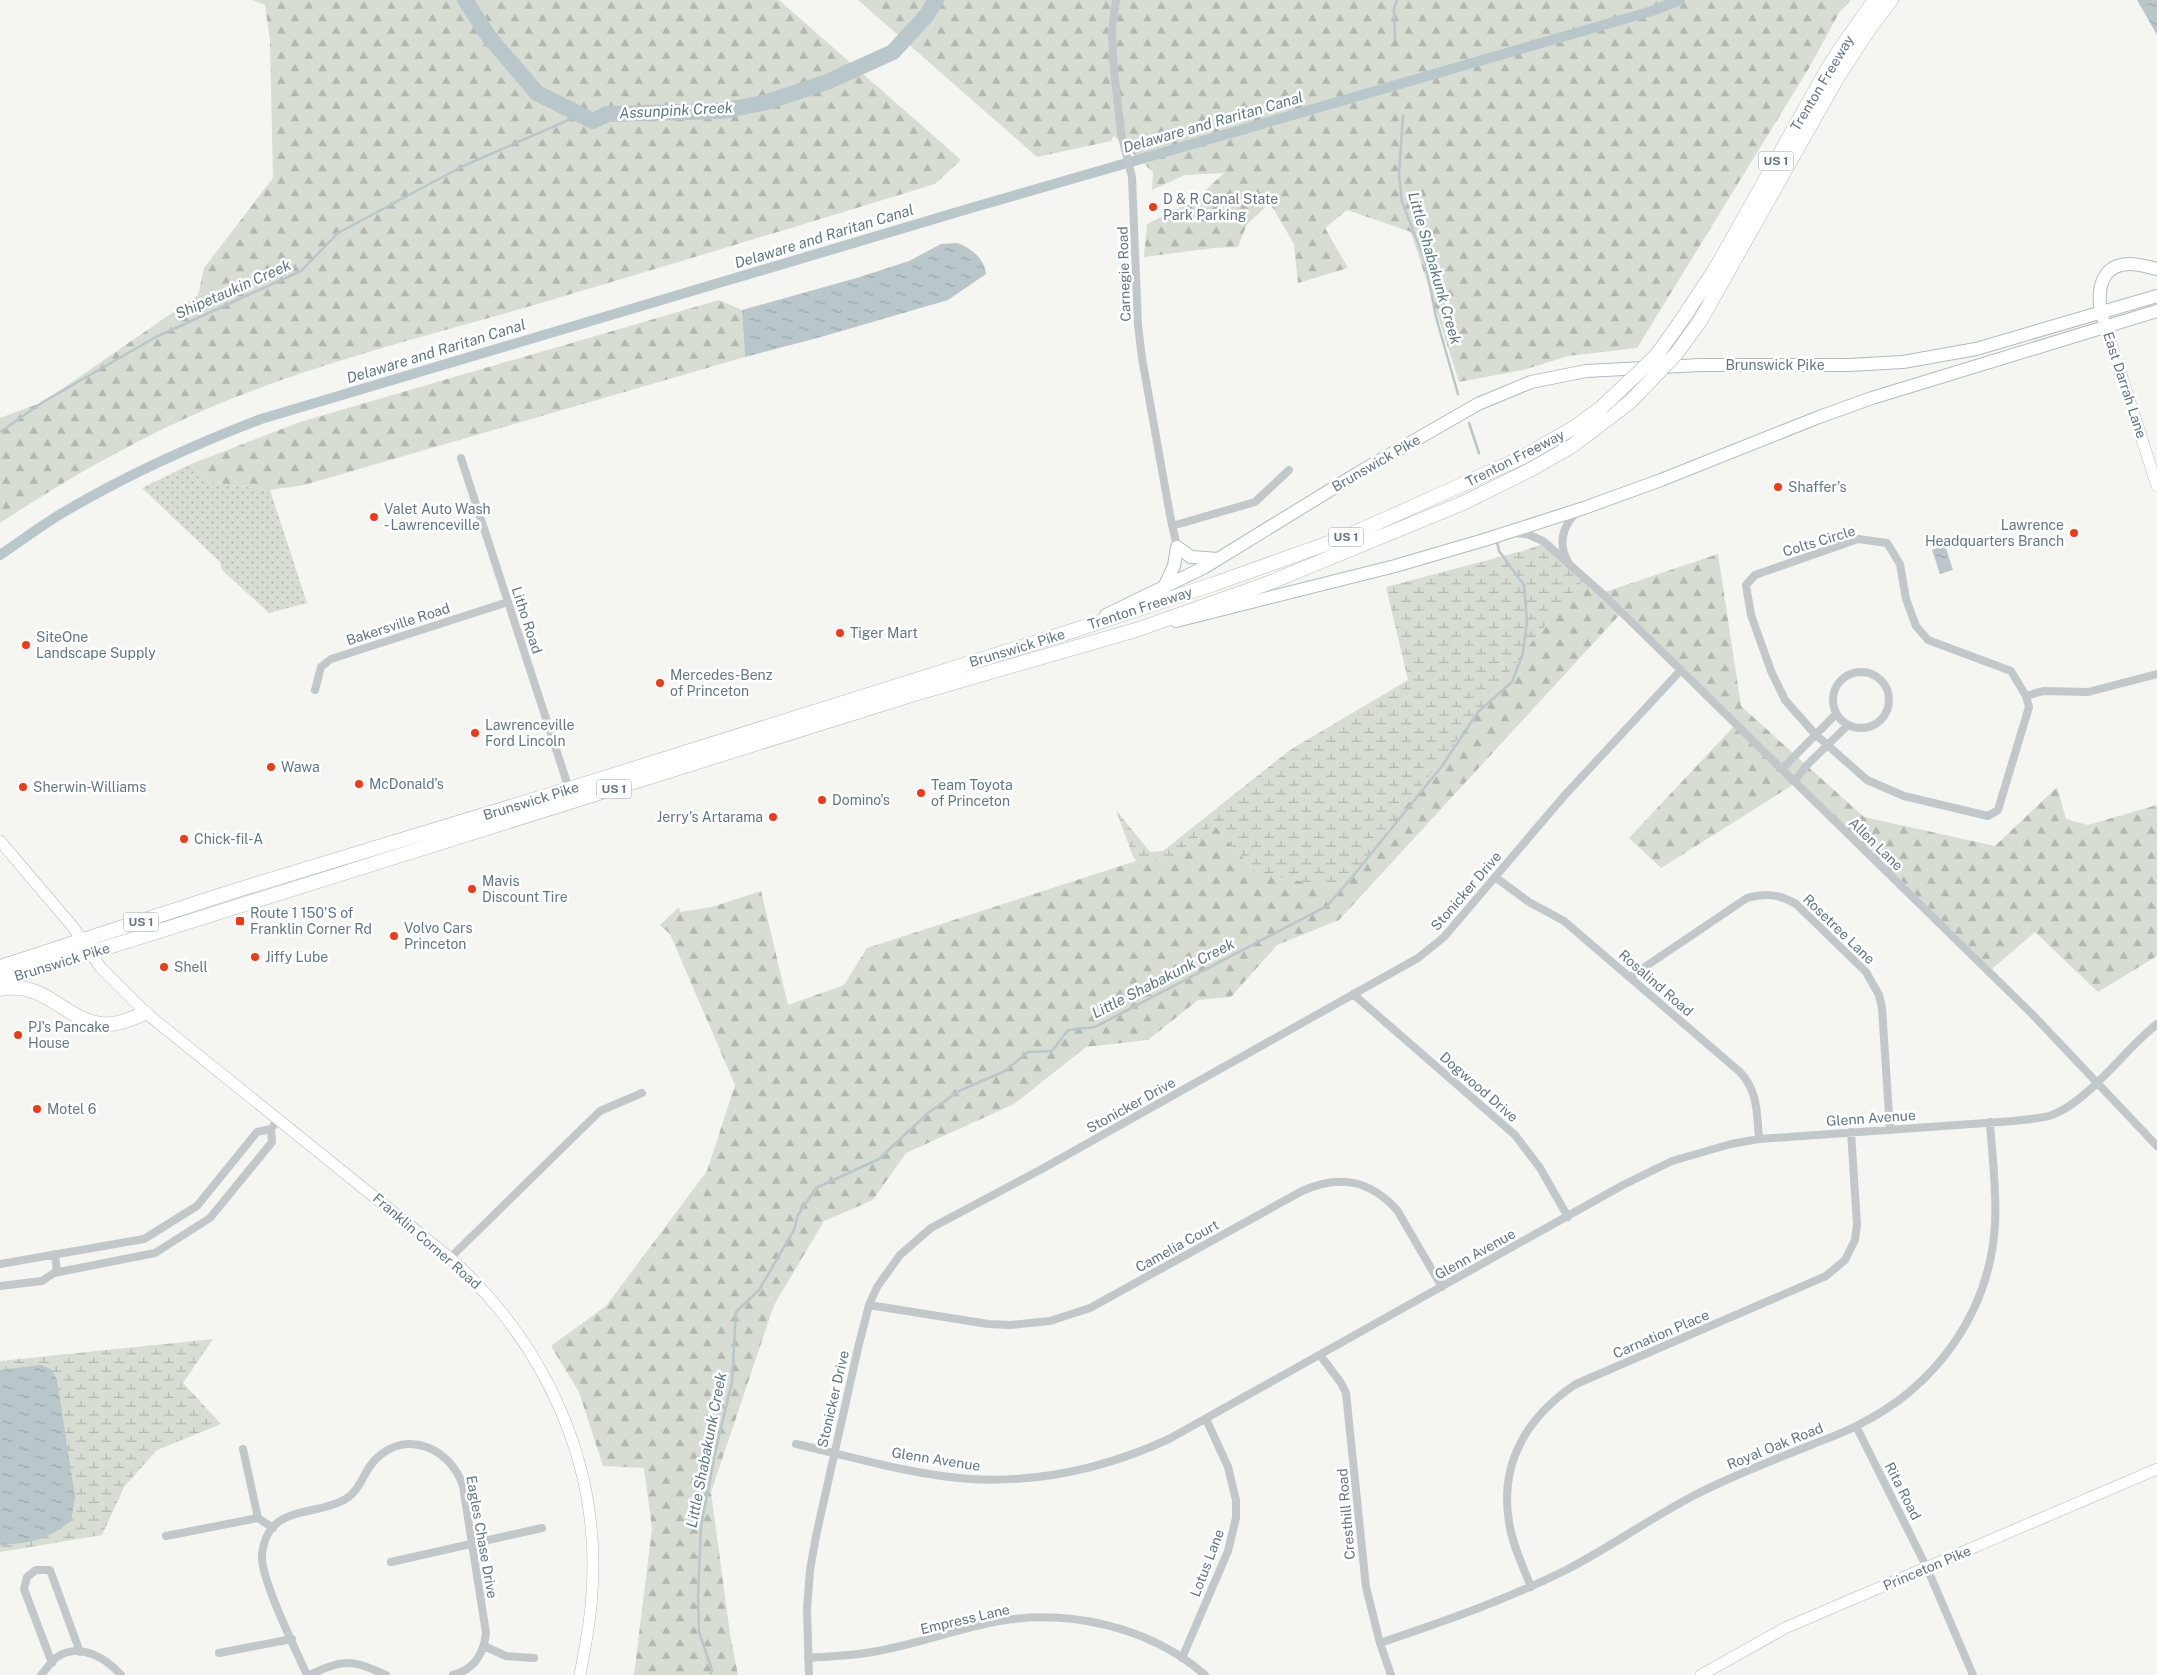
<svg xmlns="http://www.w3.org/2000/svg" width="2157" height="1675" font-family="'Public Sans',sans-serif">
  <style>
    .grass { fill: url(#grass-dots) }
    .forest { fill: url(#forest-firs) }
    .wetland { fill: url(#wetland-marsh) }
    .water { fill: url(#water-ripples) }
    .lines { fill: none; stroke-linecap: round; stroke-linejoin: round }
    .stream { stroke: #b9c7cb; stroke-width: 2.5 }
    .canal { stroke: #b9c7cb; stroke-width: 10 }
    .river { stroke: #b9c7cb; stroke-width: 16 }
    .secondary-casing { stroke: #b4babe; stroke-width: 12 }
    .primary-casing { stroke: #b5babd; stroke-width: 14 }
    .highway-casing { stroke: #b6babd; stroke-width: 15 }
    .street { stroke: #c2c7ca; stroke-width: 8 }
    .secondary { stroke: #fff; stroke-width: 11 }
    .primary { stroke: #fff; stroke-width: 12 }
    .highway { stroke: #fff; stroke-width: 14 }
    .highway-bridge-casing { stroke: #b6babd; stroke-width: 15; stroke-linecap: butt }
    .highway-bridge { stroke: #fff; stroke-width: 14 }
    .poi-dot { fill: #f13a15; stroke: #fff; stroke-width: 2 }
    .labels { text-anchor: middle; dominant-baseline: central; stroke-width: 5; stroke-linejoin: round; paint-order: stroke }
    .shield { fill: #fff; stroke: #91a0aa; stroke-width: 1 }
    .shield-label { font-size: 12px; font-weight: bold; fill: #627785 }
    .street-label { font-size: 14px; fill: #627785; stroke: #fff }
    .poi-label { font-size: 14px; fill: #627785; stroke: #fff; text-anchor: start }
    .water-label { font-size: 15px; font-style: italic; fill: #5d7b82; stroke: #fff }
  </style>
  <defs>
    <pattern id="grass-dots" width="8" height="8" patternUnits="userSpaceOnUse" patternTransform="scale(1.25)"><rect width="8" height="8" fill="#d7ddd2"/><path d="M2 2h.1M6 6h.1" fill="none" stroke="#b2b8b0" stroke-width="1.8" stroke-linecap="round"/></pattern>
    <pattern id="forest-firs" width="22" height="20" patternUnits="userSpaceOnUse" patternTransform="scale(1.25)"><rect width="22" height="20" fill="#d7ddd2"/><path d="M5 1l3.5 6h-7zM16 11l3.5 6h-7z" fill="#b2b8b0"/></pattern>
    <pattern id="wetland-marsh" width="20" height="14" patternUnits="userSpaceOnUse" patternTransform="scale(1.25)"><rect width="20" height="14" fill="#d7ddd2"/><path d="M1 5h8M5 5V1M11 12h8M15 12V8" fill="none" stroke="#b2b8b0"/></pattern>
    <pattern id="water-ripples" width="26" height="14" patternUnits="userSpaceOnUse" patternTransform="scale(1.25)"><rect width="26" height="14" fill="#b9c7cb"/><path d="M2 4q2-2 4 0t4 0M15 11q2-2 4 0t4 0" fill="none" stroke="#9aa6aa"/></pattern>
  </defs>
  <rect width="100%" height="100%" fill="#f5f5f1"/>
  <path class="grass" d="M191,464L209,482L270,490L307,603L269,613L222,570L220,562L142,488Z"/>
  <path class="forest" d="M252,0H779L961,160L935,184C804,224 673,264 541,303C432,335 321,361 216,405C140,437 68,478 0,523V418L43,402L198,295L204,268L273,178L270,41L265,5Z
    M858,0H1851L1839,13L1809,68L1637,348L1568,356L1523,370L1459,382L1411,232L1347,210L1325,228L1348,268L1298,283L1294,244L1270,203L1247,224L1238,247L1214,248L1144,257L1147,224L1194,201L1224,173L1185,175L1152,190L1153,172L1114,136L1111,141L1037,157Z
    M719,300L742,310L745,357L304,485L270,490L209,482L191,464L300,422Z
    M1718,554L1741,706L1864,817L1995,846L2057,787L2066,819L2088,825L2157,805V956L2098,992L2035,932L1992,969L1799,781L1661,868L1629,838L1738,722L1623,611L1339,920L1277,945L1231,997L1198,1000L1148,1040L1086,1047L1014,1104L906,1153L873,1200L824,1221L774,1305L711,1492L730,1634L738,1675H634L652,1528L644,1468L603,1466L579,1392L551,1346L606,1306L707,1171L735,1085L670,934L660,925L679,907L680,912L712,907L761,891L788,1005L844,985L867,948L1136,861L1170,859L1214,825L1256,872L1535,638L1585,578L1602,593Z"/>
  <path class="wetland" d="M1550,541L1585,578L1535,638L1341,890L1256,872L1214,825L1170,859L1136,861L1132,854L1116,810L1150,852L1163,851L1290,750L1408,680L1386,587L1526,550Z
    M213,1339L183,1383L221,1424L157,1450L124,1487L102,1535L0,1552V1361Z"/>
  <path class="water" d="M2137,0H2157V35Z
    M957,243C970,247 985,259 986,274L948,300L821,337L745,357L742,310L860,277L909,261L941,244Z
    M1945,545L1953,570L1940,574L1932,550Z
    M41,1365L51,1369L57,1380L75,1497L71,1521C43,1542 34,1542 0,1545V1370Z"/>
  <g class="lines">
    <path class="stream" d="M1395,39L1394,9L1397,0
      M1403,116L1399,175L1402,202L1425,261L1436,317L1458,394
      M1469,423L1479,453
      M0,432L43,402L156,337L301,271L338,233L463,166L580,115
      M710,1675L712,1670L699,1632L698,1596L701,1526L716,1449L732,1382L736,1312L759,1290L794,1230L798,1215L816,1188L879,1159L928,1113L959,1091L1005,1071L1028,1052L1052,1051L1068,1030L1095,1027L1327,906L1349,881L1442,766L1478,712L1512,682L1523,653L1527,621L1524,585L1499,551L1497,541"/>
    <path class="canal" d="M0,555C21,541 42,525 64,512C127,475 193,445 261,419L978,206L1652,11L1680,0"/>
    <path class="river" d="M465,0L489,37L537,93L593,121L607,114L723,111L767,102L827,82L893,52L926,16L936,0"/>
    <defs>
      <path id="secondary" d="M2101,312L2157,486
        M0,841L73,927L101,968L146,1013L450,1258C545,1343 601,1464 592,1592C591,1620 585,1647 580,1675
        M1701,1675L1785,1628L2157,1469"/>
      <path id="primary" d="M2101,312C2097,290 2101,264 2130,264C2139,264 2148,267 2157,269
        M1164,587L1174,566L1177,547L1191,557L1218,559
        M1106,615L1205,567L1358,473L1478,404L1531,382L1586,371L1700,365H1849L1903,362L1976,349L2157,296
        M1176,621L1395,566L1484,540L1584,508L1661,480L1819,417L1872,398L2157,311"/>
      <path id="highway" d="M1700,321L1837,78L1869,29L1891,0
        M1679,324L1716,268L1827,70L1843,45L1875,0
        M0,967L234,891L569,789L1075,630L1214,584L1343,538L1457,487L1523,457L1575,427L1602,407
        M0,981L911,695L1139,629L1266,584L1463,503L1530,470L1572,446L1630,402
        M0,989C46,980 63,1019 101,1024C117,1026 132,1018 146,1013"/>
    </defs>
    <use href="#secondary" class="secondary-casing"/>
    <use href="#primary" class="primary-casing"/>
    <use href="#highway" class="highway-casing"/>
    <path class="street" d="M1116,0L1112,29L1113,60L1121,133L1132,177L1138,325L1142,358L1170,515L1177,547
      M461,458L569,789
      M1172,526L1255,502L1289,470
      M1513,533L1527,534L1543,541L1605,596L2031,1013L2157,1146
      M1858,539L1887,543L1900,564L1906,599L1916,626L1928,640L2011,671L2026,696L2029,707L1998,810L1988,816L1904,796L1867,780L1815,734L1785,700L1771,671L1751,615L1746,585L1755,575Z
      M1568,562C1558,545 1562,524 1578,512
      M1833 700a28 28 0 1 1 56 0a28 28 0 1 1-56 0Z
      M315,690L321,667L331,659L508,602
      M2026,696L2043,691L2088,692L2157,674
      M1782,769L1836,714
      M1794,781L1809,763L1848,725
      M1495,877L1529,902L1564,921L1740,1072C1758,1091 1757,1114 1759,1139
      M1630,977L1747,898C1765,893 1780,894 1796,904L1866,972L1879,995L1882,1008L1890,1130
      M1353,994L1515,1135L1540,1168L1568,1217
      M55,1254L57,1272
      M450,1258L600,1111L642,1093
      M0,1264L144,1239L197,1206L257,1132L271,1129L279,1118
      M0,1286L42,1281L54,1273L155,1253L210,1218L272,1142L271,1129
      M869,1305L988,1324L1011,1325L1050,1321L1090,1308L1302,1191C1339,1174 1370,1180 1397,1210L1442,1287
      M1320,1355L1341,1383L1346,1393L1366,1587L1380,1643L1391,1675
      M1856,1426L1927,1568L1973,1675
      M796,1444C853,1457 912,1475 971,1479C1040,1483 1106,1468 1169,1439L1623,1185L1672,1161L1731,1144L1759,1139L2014,1121C2027,1119 2040,1119 2052,1115C2088,1102 2125,1049 2157,1024
      M243,1449L258,1518
      M166,1536L258,1518L273,1528
      M391,1562L542,1528
      M1531,1587C1523,1566 1512,1544 1509,1522C1499,1462 1528,1416 1576,1384L1826,1276L1845,1260L1855,1240L1857,1224L1851,1132
      M1380,1643C1444,1621 1506,1600 1566,1570C1609,1548 1649,1519 1693,1496C1731,1476 1771,1461 1811,1445C1826,1439 1841,1434 1856,1426C1935,1388 1990,1313 1995,1224C1997,1190 1992,1156 1990,1122
      M484,1646L506,1656L534,1658
      M219,1653L292,1639
      M808,1658C829,1656 851,1656 872,1652C914,1645 953,1630 994,1622C1066,1608 1149,1626 1205,1675
      M1182,1658L1228,1551L1236,1518V1500L1228,1467L1206,1419
      M52,1663L24,1589L27,1577L36,1570H50L80,1652
      M41,1675C46,1670 51,1661 57,1657C80,1642 106,1658 121,1675
      M307,1675C296,1650 260,1578 262,1555C267,1504 313,1517 344,1500C361,1491 363,1471 376,1459C407,1428 451,1449 463,1486L486,1633C484,1653 474,1670 453,1675
      M309,1675C345,1659 350,1659 386,1675
      M809,1675L807,1609L810,1570L816,1536L858,1348L869,1305L877,1287L900,1255L931,1228L1040,1170L1418,958L1444,937L1564,796L1681,670"/>
    <use href="#secondary" class="secondary"/>
    <use href="#primary" class="primary"/>
    <use href="#highway" class="highway"/>
    <defs>
      <path id="highway-bridge" d="M1630,402L1676,354L1700,321
        M1602,407L1656,356L1679,324"/>
    </defs>
    <use href="#highway-bridge" class="highway-bridge-casing"/>
    <use href="#highway-bridge" class="highway-bridge"/>
  </g>
  <g class="poi-dot">
    <circle cx="1153" cy="207" r="5"/>
    <circle cx="1778" cy="487" r="5"/>
    <circle cx="374" cy="517" r="5"/>
    <circle cx="2074" cy="533" r="5"/>
    <circle cx="840" cy="633" r="5"/>
    <circle cx="26" cy="645" r="5"/>
    <circle cx="660" cy="683" r="5"/>
    <circle cx="475" cy="733" r="5"/>
    <circle cx="271" cy="767" r="5"/>
    <circle cx="359" cy="784" r="5"/>
    <circle cx="23" cy="787" r="5"/>
    <circle cx="921" cy="793" r="5"/>
    <circle cx="822" cy="800" r="5"/>
    <circle cx="773" cy="817" r="5"/>
    <circle cx="184" cy="839" r="5"/>
    <circle cx="472" cy="889" r="5"/>
    <rect x="235" y="916" width="10" height="10" rx="2.5"/>
    <circle cx="394" cy="936" r="5"/>
    <circle cx="255" cy="957" r="5"/>
    <circle cx="164" cy="967" r="5"/>
    <circle cx="18" cy="1035" r="5"/>
    <circle cx="37" cy="1109" r="5"/>
  </g>
  <g class="labels">
    <g class="shield">
      <rect x="1758.5" y="151.5" width="35" height="19" rx="4"/>
      <rect x="1328.5" y="527.5" width="35" height="19" rx="4"/>
      <rect x="596.5" y="779.5" width="35" height="19" rx="4"/>
      <rect x="123.5" y="912.5" width="35" height="19" rx="4"/>
    </g>
    <g class="shield-label">
      <text x="1776" y="161">US 1</text>
      <text x="1346" y="537">US 1</text>
      <text x="614" y="789">US 1</text>
      <text x="141" y="922">US 1</text>
    </g>
    <g class="street-label">
      <text transform="translate(1822 83) rotate(-59)">Trenton Freeway</text>
      <text transform="translate(1124 274) rotate(-92)">Carnegie Road</text>
      <text x="1775" y="365">Brunswick Pike</text>
      <text transform="translate(2125 385) rotate(72)">East Darrah Lane</text>
      <text transform="translate(1515 458) rotate(-27)">Trenton Freeway</text>
      <text transform="translate(1376 463) rotate(-30)">Brunswick Pike</text>
      <text transform="translate(1819 541) rotate(-17)">Colts Circle</text>
      <text transform="translate(1140 608) rotate(-18)">Trenton Freeway</text>
      <text transform="translate(527 620) rotate(72)">Litho Road</text>
      <text transform="translate(398 624) rotate(-18)">Bakersville Road</text>
      <text transform="translate(1017 648) rotate(-17)">Brunswick Pike</text>
      <text transform="translate(531 801) rotate(-17)">Brunswick Pike</text>
      <text transform="translate(1876 844) rotate(44)">Allen Lane</text>
      <text transform="translate(1466 891) rotate(-49)">Stonicker Drive</text>
      <text transform="translate(1839 929) rotate(44)">Rosetree Lane</text>
      <text transform="translate(62 962) rotate(-17)">Brunswick Pike</text>
      <text transform="translate(1656 983) rotate(41)">Rosalind Road</text>
      <text transform="translate(1479 1087) rotate(41)">Dogwood Drive</text>
      <text transform="translate(1131 1105) rotate(-29)">Stonicker Drive</text>
      <text transform="translate(1871 1118) rotate(-4)">Glenn Avenue</text>
      <text transform="translate(427 1241) rotate(41)">Franklin Corner Road</text>
      <text transform="translate(1177 1246) rotate(-29)">Camelia Court</text>
      <text transform="translate(1475 1254) rotate(-29)">Glenn Avenue</text>
      <text transform="translate(1661 1334) rotate(-23)">Carnation Place</text>
      <text transform="translate(833 1399) rotate(-77)">Stonicker Drive</text>
      <text transform="translate(1775 1446) rotate(-22)">Royal Oak Road</text>
      <text transform="translate(936 1459) rotate(9)">Glenn Avenue</text>
      <text transform="translate(1903 1491) rotate(63)">Rita Road</text>
      <text transform="translate(1346 1514) rotate(-95)">Cresthill Road</text>
      <text transform="translate(482 1537) rotate(80)">Eagles Chase Drive</text>
      <text transform="translate(1207 1563) rotate(-69)">Lotus Lane</text>
      <text transform="translate(1927 1568) rotate(-23)">Princeton Pike</text>
      <text transform="translate(965 1619) rotate(-13)">Empress Lane</text>
    </g>
    <g class="poi-label">
      <text x="1163" y="199">D &amp; R Canal State<tspan x="1163" dy="16">Park Parking</tspan></text>
      <text x="1788" y="487">Shaffer's</text>
      <text x="384" y="509">Valet Auto Wash<tspan x="384" dy="16">- Lawrenceville</tspan></text>
      <text x="2064" y="525" text-anchor="end">Lawrence<tspan x="2064" dy="16">Headquarters Branch</tspan></text>
      <text x="850" y="633">Tiger Mart</text>
      <text x="36" y="637">SiteOne<tspan x="36" dy="16">Landscape Supply</tspan></text>
      <text x="670" y="675">Mercedes-Benz<tspan x="670" dy="16">of Princeton</tspan></text>
      <text x="485" y="725">Lawrenceville<tspan x="485" dy="16">Ford Lincoln</tspan></text>
      <text x="281" y="767">Wawa</text>
      <text x="369" y="784">McDonald's</text>
      <text x="931" y="785">Team Toyota<tspan x="931" dy="16">of Princeton</tspan></text>
      <text x="33" y="787">Sherwin-Williams</text>
      <text x="832" y="800">Domino's</text>
      <text x="763" y="817" text-anchor="end">Jerry's Artarama</text>
      <text x="194" y="839">Chick-fil-A</text>
      <text x="482" y="881">Mavis<tspan x="482" dy="16">Discount Tire</tspan></text>
      <text x="250" y="913">Route 1 150'S of<tspan x="250" dy="16">Franklin Corner Rd</tspan></text>
      <text x="404" y="928">Volvo Cars<tspan x="404" dy="16">Princeton</tspan></text>
      <text x="265" y="957">Jiffy Lube</text>
      <text x="174" y="967">Shell</text>
      <text x="28" y="1027">PJ's Pancake<tspan x="28" dy="16">House</tspan></text>
      <text x="47" y="1109">Motel 6</text>
    </g>
    <g class="water-label">
      <text transform="translate(676 110) rotate(-3)">Assunpink Creek</text>
      <text transform="translate(1213 122) rotate(-16)">Delaware and Raritan Canal</text>
      <text transform="translate(824 236) rotate(-17)">Delaware and Raritan Canal</text>
      <text transform="translate(1435 268) rotate(74)">Little Shabakunk Creek</text>
      <text transform="translate(233 289) rotate(-24)">Shipetaukin Creek</text>
      <text transform="translate(436 351) rotate(-17)">Delaware and Raritan Canal</text>
      <text transform="translate(1163 978) rotate(-27)">Little Shabakunk Creek</text>
      <text transform="translate(706 1450) rotate(-79)">Little Shabakunk Creek</text>
    </g>
  </g>
</svg>
